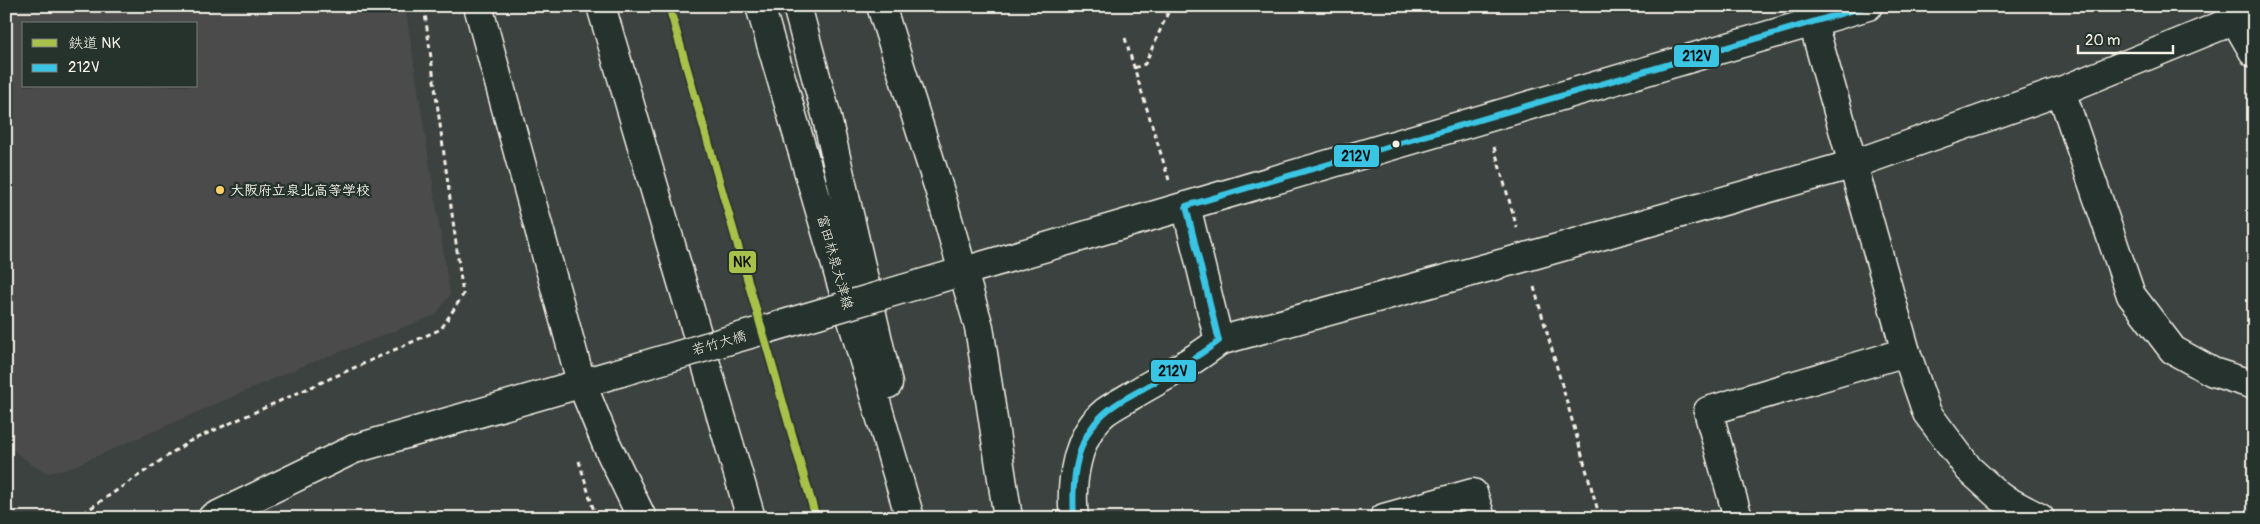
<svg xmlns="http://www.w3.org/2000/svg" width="2260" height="524" font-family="Pangolin,'Klee One',sans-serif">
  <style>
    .built { fill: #4b4c4c; fill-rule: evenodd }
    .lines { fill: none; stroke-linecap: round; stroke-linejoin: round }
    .street-casing { stroke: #f4f1e8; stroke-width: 31 }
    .secondary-casing { stroke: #f4f1e8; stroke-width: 31 }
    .primary-casing { stroke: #f4f1e8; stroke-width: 31 }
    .path { stroke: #f4f1e8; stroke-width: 3; stroke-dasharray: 5 4; stroke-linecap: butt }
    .street { stroke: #26332d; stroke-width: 28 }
    .secondary { stroke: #26332d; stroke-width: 28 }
    .primary { stroke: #26332d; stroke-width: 28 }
    .secondary-bridge-casing { stroke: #f4f1e8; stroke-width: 31; stroke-linecap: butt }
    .secondary-bridge { stroke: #26332d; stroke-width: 28 }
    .bus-1-casing { stroke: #26332d; stroke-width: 10 }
    .bus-1 { stroke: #3ac5e4; stroke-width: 6 }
    .rail-1-casing { stroke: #26332d; stroke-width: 11 }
    .rail-1 { stroke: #a8c14b; stroke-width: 8 }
    .bus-dot { fill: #f4f1e8; stroke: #26332d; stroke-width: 2 }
    .poi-dot { fill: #ffd166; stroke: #26332d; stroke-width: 2 }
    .labels { text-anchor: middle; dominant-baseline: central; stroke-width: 5; stroke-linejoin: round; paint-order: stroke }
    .poi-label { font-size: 14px; font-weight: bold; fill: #f4f1e8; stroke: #26332d; text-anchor: start }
    .street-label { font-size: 14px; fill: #f4f1e8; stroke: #26332d }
    .line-badge { stroke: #26332d; stroke-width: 2 }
    .pale-badge-label { font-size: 14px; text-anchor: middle; font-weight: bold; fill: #111 }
  </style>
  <rect width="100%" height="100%" fill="#3c423f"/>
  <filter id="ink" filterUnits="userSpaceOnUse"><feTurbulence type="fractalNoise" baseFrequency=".02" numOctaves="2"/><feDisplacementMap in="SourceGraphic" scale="10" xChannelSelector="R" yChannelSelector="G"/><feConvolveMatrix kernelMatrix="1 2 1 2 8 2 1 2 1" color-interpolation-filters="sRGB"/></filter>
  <g filter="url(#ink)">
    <path class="built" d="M6,6H405L450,294L436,315L300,367L67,469L48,473L32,465L6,444ZM24,24H196V86H24Z"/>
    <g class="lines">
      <defs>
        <path id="street" d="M2235,20L2254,53
          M2061,91L2131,295L2173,350L2213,372L2254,385
          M1219,341L1526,257L1854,164L2061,91L2235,20L2254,10
          M1384,518L1473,493L1481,518
          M1738,518L1708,411L1906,352"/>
        <path id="secondary" d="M1806,6L1813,23L1906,352L1927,413L1969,469L2000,497L2040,518
          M903,289L1868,6
          M212,518L354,449L621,372
          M1074,518C1070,483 1076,436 1105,412C1113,406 1123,401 1131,396C1161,378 1192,363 1219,341L1186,206"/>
        <path id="primary" d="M478,6L581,382L606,443L642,518
          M601,6L751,518
          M760,6L910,518
          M797,6L826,114L888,384
          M881,6L940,192L979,327L1008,518"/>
      </defs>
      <use href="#street" class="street-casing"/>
      <use href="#secondary" class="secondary-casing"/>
      <use href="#primary" class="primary-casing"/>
      <path class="path" d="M1125,38L1169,180
        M1134,68L1145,64L1171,6
        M1494,147L1517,228
        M1534,287L1600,518
        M579,461L596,518
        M76,518L188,442L441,329L463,295L424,6"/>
      <use href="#street" class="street"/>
      <use href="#secondary" class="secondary"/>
      <use href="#primary" class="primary"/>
      <defs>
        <path id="secondary-bridge" d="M621,372L903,289"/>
      </defs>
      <use href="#secondary-bridge" class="secondary-bridge-casing"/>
      <use href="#secondary-bridge" class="secondary-bridge"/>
      <defs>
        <path id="bus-1" d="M1186,206L1867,6
          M1074,518C1072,485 1074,449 1095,423C1108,406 1130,396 1148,386C1172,372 1197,358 1219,341L1186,206"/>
      </defs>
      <use href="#bus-1" class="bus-1-casing"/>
      <use href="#bus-1" class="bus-1"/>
      <defs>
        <path id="rail-1" d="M669,6L816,518"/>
      </defs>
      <use href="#rail-1" class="rail-1-casing"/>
      <use href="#rail-1" class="rail-1"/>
    </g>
  </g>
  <circle class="bus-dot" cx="1396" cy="144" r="4.5"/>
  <circle class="poi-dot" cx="220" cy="190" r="5"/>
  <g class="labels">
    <g class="poi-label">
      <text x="230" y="190">大阪府立泉北高等学校</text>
    </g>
    <g class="street-label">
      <text transform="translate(835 262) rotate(74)">富田林泉大津線</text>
      <text transform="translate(719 343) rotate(-16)">若竹大橋</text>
    </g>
  </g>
  <g class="line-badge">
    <rect x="1673" y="44" width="47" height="24" rx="5" fill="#3ac5e4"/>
    <rect x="1333" y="144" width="47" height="24" rx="5" fill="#3ac5e4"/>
    <rect x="728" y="250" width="29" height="24" rx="5" fill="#a8c14b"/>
    <rect x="1150" y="359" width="47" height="24" rx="5" fill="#3ac5e4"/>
  </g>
  <g class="pale-badge-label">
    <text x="1697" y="61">212V</text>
    <text x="1356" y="161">212V</text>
    <text x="742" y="267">NK</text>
    <text x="1173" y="376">212V</text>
  </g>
  <rect width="2260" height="524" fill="none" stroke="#26332d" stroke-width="25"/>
  <rect x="12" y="12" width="2235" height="499" fill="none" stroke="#f4f1e8" stroke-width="2" filter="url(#ink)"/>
  <rect x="22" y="22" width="175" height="65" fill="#26332d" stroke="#787f78"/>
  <rect x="32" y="39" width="25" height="8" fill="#a8c14b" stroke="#787f78"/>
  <text x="68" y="48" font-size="15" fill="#f4f1e8">鉄道 NK</text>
  <rect x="32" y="64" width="25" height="8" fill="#3ac5e4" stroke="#787f78"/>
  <text x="68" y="72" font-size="15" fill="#f4f1e8">212V</text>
  <path d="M2078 45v8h95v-8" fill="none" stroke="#f4f1e8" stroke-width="2.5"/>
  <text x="2085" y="45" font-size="15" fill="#f4f1e8" stroke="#26332d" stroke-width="4" paint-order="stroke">20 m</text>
</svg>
